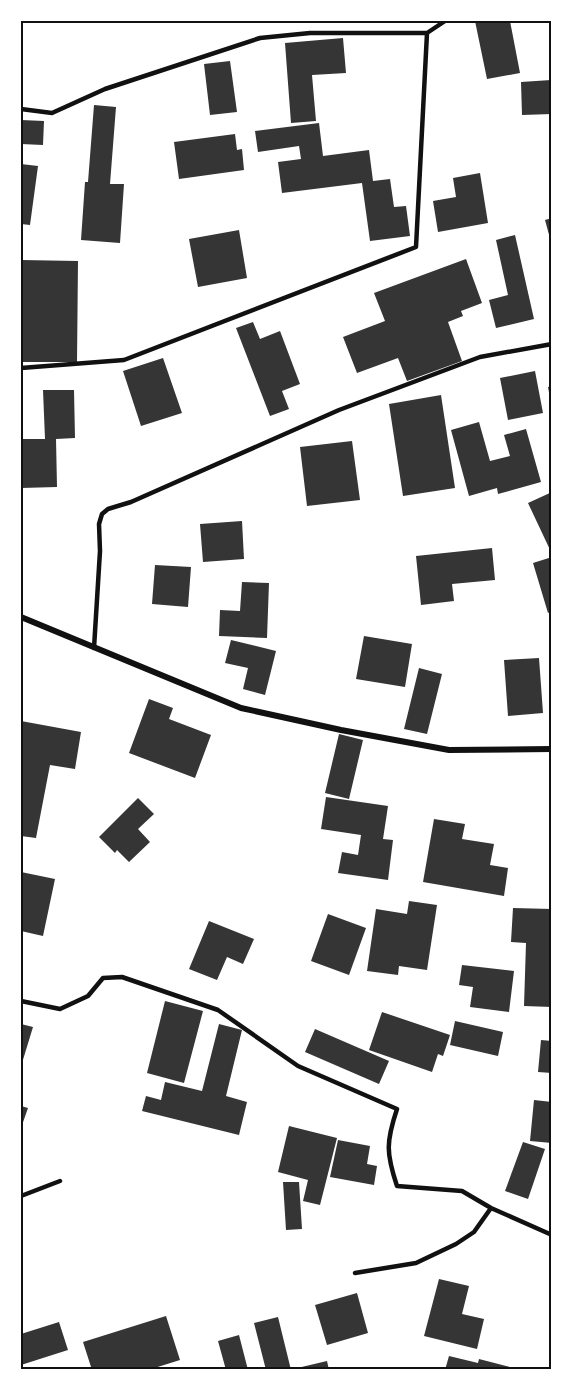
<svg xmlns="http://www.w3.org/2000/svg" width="573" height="1391" font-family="'Public Sans',sans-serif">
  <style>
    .building { fill: #353535 }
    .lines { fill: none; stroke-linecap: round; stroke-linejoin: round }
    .service { stroke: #111; stroke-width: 4.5 }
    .minor { stroke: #111; stroke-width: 6 }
    .neatline { fill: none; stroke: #111; stroke-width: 2 }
  </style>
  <rect width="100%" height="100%" fill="#fff"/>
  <path class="building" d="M475,21H510L520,73L487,79Z
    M343,38L346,73L312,75L316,121L291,123L285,43Z
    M230,61L237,112L210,115L204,64Z
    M551,80L552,114L522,115L521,82Z
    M94,105L116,107L110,184H124L120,243L81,240L85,182H88Z
    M21,120L44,121L43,145L21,144Z
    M319,123L323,156L369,150L373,181L390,179L394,207L406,206L410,236L370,241L362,183L282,193L278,162L301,159L299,146L258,152L255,131Z
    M235,134L237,150L242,149L244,170L179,179L174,142Z
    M21,164L38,166L30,225L21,224Z
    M480,173L488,223L438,232L433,201L456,197L453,178Z
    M552,218V242H551L545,220Z
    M239,230L247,278L198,287L189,239Z
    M515,235L534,319L496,328L489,300L508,295L496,240Z
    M466,259L482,303L461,311L463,316L448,322L462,361L407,381L398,358L357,373L343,337L385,321L374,293Z
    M21,260L78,261L77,362H21Z
    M253,322L260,339L280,331L300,384L282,391L289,409L270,416L236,328Z
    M163,358L182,413L141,426L123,371Z
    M535,371L543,413L508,420L500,378Z
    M552,386V403H551L548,387Z
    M43,390H74L75,438L56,439L57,487L21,488V439H45Z
    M441,395L455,488L403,496L389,404Z
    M479,422L490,461L510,456L504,435L526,429L541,482L498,494L497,488L469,496L451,430Z
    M352,441L360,500L307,506L300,447Z
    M552,492V554L528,503Z
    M242,521L244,559L203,562L200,524Z
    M492,548L495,580L452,584L454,601L421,605L416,556Z
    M552,557V611L548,613L533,563Z
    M155,565L191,567L188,607L152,604Z
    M242,582L269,583L267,638L219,636L220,610L240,611Z
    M364,636L412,644L405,687L356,679Z
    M231,640L276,651L265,695L243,689L248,668L225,663Z
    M539,658L543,713L508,716L504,660Z
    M419,668L442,674L427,734L404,729Z
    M149,699L173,708L169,719L211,735L195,778L129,753Z
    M21,721L81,732L75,769L50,765L36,838L21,836Z
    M339,734L363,740L349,799L325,793Z
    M326,797L388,806L383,839L393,840L388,880L338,873L342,852L358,855L361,835L321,829Z
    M138,798L154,814L138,829L150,842L129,862L117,850L115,853L99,837Z
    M434,819L465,824L462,839L494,844L490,865L508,868L504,896L423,882Z
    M21,872L55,879L43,936L21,931Z
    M409,901L437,905L427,970L399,966L398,975L367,971L376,909L407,914Z
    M513,908L552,909V1007L524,1006L526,943L511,942Z
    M328,914L366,928L349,975L311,961Z
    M209,921L254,939L243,964L227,957L217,980L189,969Z
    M462,965L514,971L509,1012L470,1007L473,987L459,985Z
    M165,1001L203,1011L184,1083L147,1073Z
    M382,1012L450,1035L443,1056L438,1054L432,1072L369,1050Z
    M455,1021L503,1032L498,1056L450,1045Z
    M21,1024L33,1027L22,1063H21Z
    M219,1024L242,1030L226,1096L247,1102L239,1135L142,1111L146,1096L161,1100L165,1082L202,1091Z
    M315,1029L389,1061L379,1084L305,1052Z
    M541,1040L552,1041V1073L538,1072Z
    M534,1100L552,1102V1143L530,1141Z
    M21,1106L28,1108L21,1128Z
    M289,1126L337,1138L320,1205L303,1201L308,1180L278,1172Z
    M338,1140L370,1146L367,1164L377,1166L374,1185L330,1177Z
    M523,1142L545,1149L528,1199L505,1191Z
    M283,1182H299L302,1229L286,1230Z
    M439,1279L469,1286L462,1314L484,1319L477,1349L424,1336Z
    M357,1293L368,1333L327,1345L315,1305Z
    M166,1316L180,1360L148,1370H92L83,1342Z
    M278,1317L291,1370H266L254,1323Z
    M59,1322L68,1350L21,1365V1334Z
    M239,1335L248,1370H226L218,1341Z
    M449,1356L478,1363L479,1359L521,1370H445Z
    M327,1361L329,1370H293V1369Z"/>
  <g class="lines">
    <path class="service" d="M21,109L52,113L105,89L260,38L310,33H427L445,21
      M21,368L124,360L416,247L427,33
      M94,648L100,551L99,524L102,514L108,509L131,502L339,410L480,357L552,344
      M21,1001L60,1009L88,996L103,978L122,977L218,1010L298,1066L397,1109C386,1142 386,1153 397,1186L462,1191L491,1208L552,1235
      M21,1196L60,1181
      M355,1273L416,1263L456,1244L474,1232L491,1208"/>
    <path class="minor" d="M21,617L241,708L341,730L449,750L552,749"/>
  </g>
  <rect width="573" height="1391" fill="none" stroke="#ffffff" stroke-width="45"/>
  <rect x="22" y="22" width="528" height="1346" class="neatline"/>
</svg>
